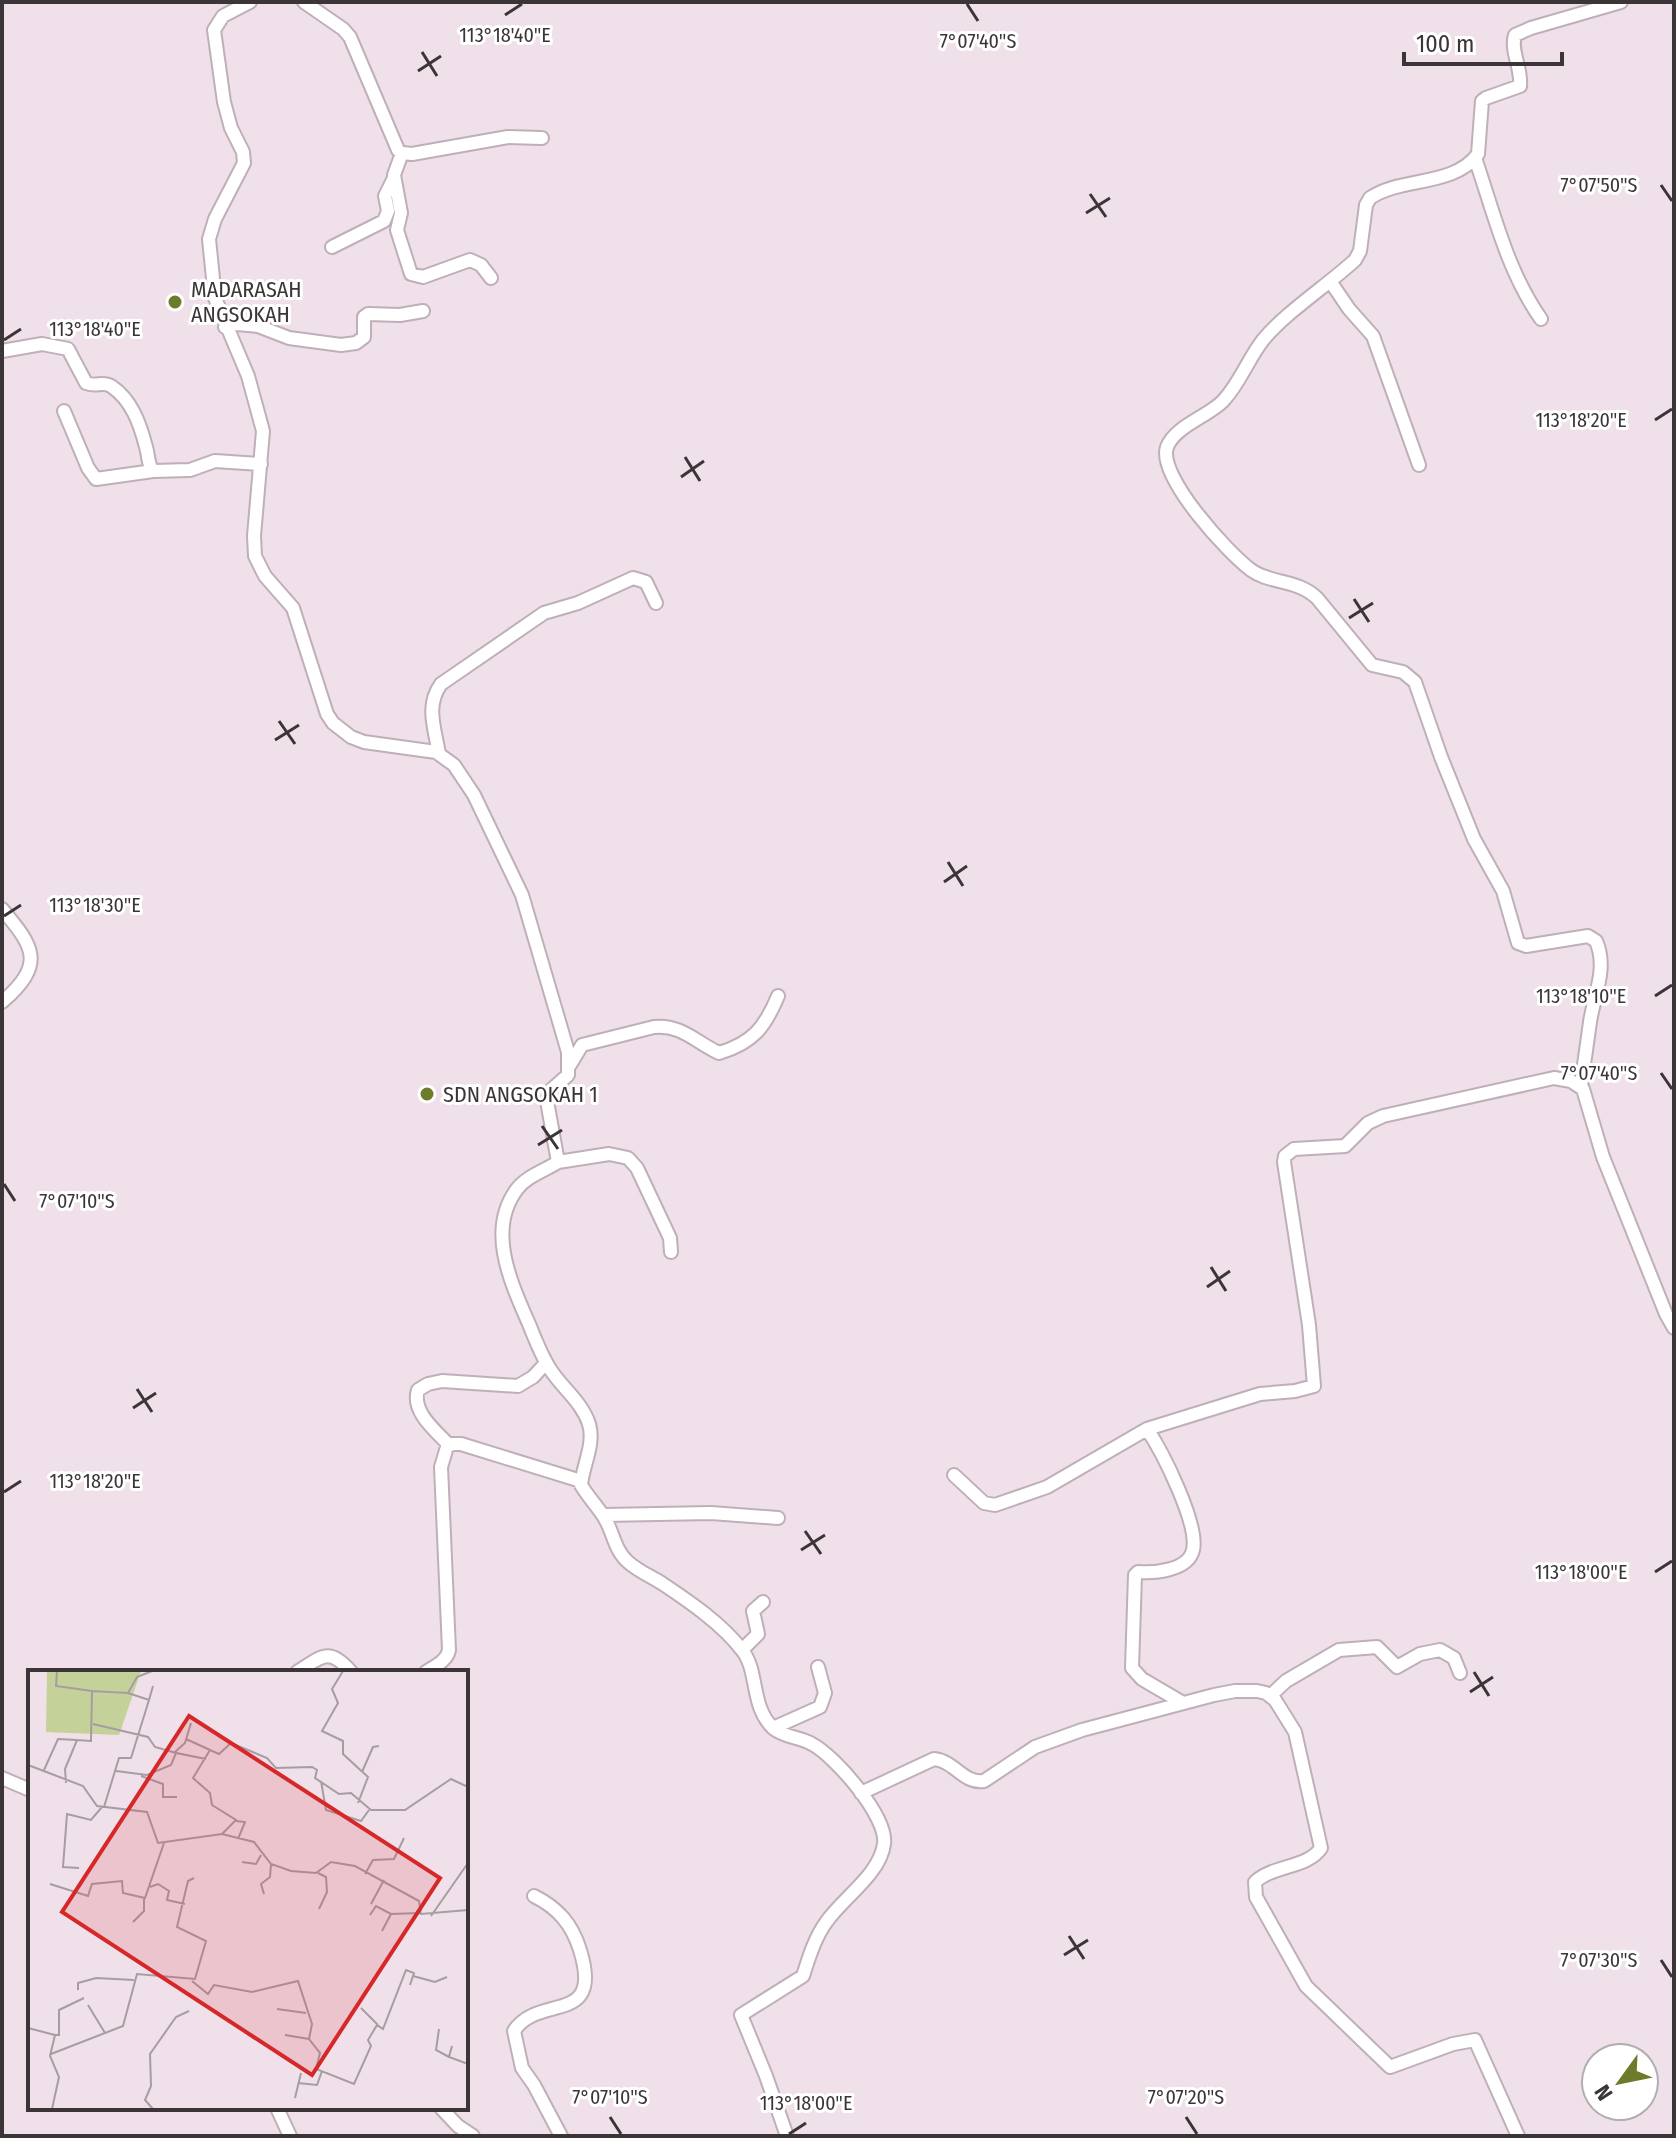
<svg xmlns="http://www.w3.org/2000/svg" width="1676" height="2138" font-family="'Fira Sans Condensed',sans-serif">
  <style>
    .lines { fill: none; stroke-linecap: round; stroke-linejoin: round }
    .street-casing { stroke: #bfafb9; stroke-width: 16 }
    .street { stroke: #fff; stroke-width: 12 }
    .ticks { fill: none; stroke: #3b3538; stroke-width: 3 }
    .poi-dot { fill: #6c7c2a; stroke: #fff; stroke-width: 3 }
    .labels { text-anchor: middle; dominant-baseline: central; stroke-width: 6; stroke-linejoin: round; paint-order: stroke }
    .poi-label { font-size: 22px; fill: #3b3538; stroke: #fff; text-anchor: start }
    .inset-road { fill: none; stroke: #a89ca3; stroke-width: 2 }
    .view { fill: #d62828; fill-opacity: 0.15; stroke: #d62828; stroke-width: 4 }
    .inset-edge { fill: none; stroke: #3b3538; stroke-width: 4 }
    .ticks-label { font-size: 20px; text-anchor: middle; fill: #3b3538; stroke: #fff; stroke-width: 6; stroke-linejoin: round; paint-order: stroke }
  </style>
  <rect width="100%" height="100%" fill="#f0e0ea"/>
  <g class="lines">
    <defs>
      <path id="street" d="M250,2L223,16L214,30L224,102L231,128L243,152L244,163L215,219L209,239L215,298L248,376L263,431L254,536L255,556L265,576L293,608L327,714L333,723L351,737L364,742L436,752L454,765L474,795L522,895L568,1052V1075L551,1090L547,1101L558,1162C544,1171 527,1176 517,1189C486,1230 511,1283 529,1324C535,1339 541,1355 550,1369C562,1388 582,1402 589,1424C595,1444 583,1465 581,1485C587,1495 595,1504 602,1514C613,1528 613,1549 628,1562C638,1571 652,1577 663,1584C690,1602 722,1624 742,1650C759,1671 750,1706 773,1728C783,1737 800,1737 812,1744C835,1756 888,1817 884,1844C880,1874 844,1897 827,1921C815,1937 809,1957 803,1976L741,2015L766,2076L787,2136
        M304,2L343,29L350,37L398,150L402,153L412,154L508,137L542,138
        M402,153L394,175L401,213L397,230L411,274L423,277L470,260L481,265L491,278
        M1475,158C1494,213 1507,271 1541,319
        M332,247L384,221L388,211L385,196L394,178
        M1330,281L1349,309L1373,336L1419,465
        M225,327L237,324L258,326L289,338L341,345L356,343L364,337V317L368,314L400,315L423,311
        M2,351L42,344L68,349L86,383C95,387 103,381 111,386C132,400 140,424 146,447C149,456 147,463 153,471L190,470L215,461L261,464
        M64,411L88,468L96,479L153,471
        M439,754C435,729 425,706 441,684L544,613L578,603L633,578L646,582L656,603
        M2,909C34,947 46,964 2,1002
        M570,1065L582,1045L654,1027C681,1024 697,1043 719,1053C753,1043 765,1027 778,996
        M1581,1086C1584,1065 1587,1043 1590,1022C1594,995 1608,968 1596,941L1588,936L1526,946L1518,943L1503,891L1474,839L1441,757L1415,682L1403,672L1372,665L1317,598C1297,579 1270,584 1251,570C1228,553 1157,476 1167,447C1175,426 1209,416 1223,401C1240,383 1248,359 1263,340C1286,312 1328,285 1355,260L1360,251L1366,205L1370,198C1400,177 1454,187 1478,154L1482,101L1486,98L1520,86C1522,68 1510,51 1515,35L1531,28L1621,2
        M558,1162L609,1154L628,1158L637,1168L670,1238L671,1252
        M1147,1429C1162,1451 1199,1524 1193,1550C1188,1571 1154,1573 1138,1572L1135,1575L1132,1668L1142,1679L1183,1703
        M449,1445C436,1431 411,1412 418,1390L428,1384L442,1381L518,1386L533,1377L546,1363
        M954,1475L984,1503L995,1505L1047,1487L1147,1429L1260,1394L1295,1391L1314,1386L1309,1325L1284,1162L1285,1156L1294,1149L1345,1146L1368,1123L1383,1116L1554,1078L1571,1081L1583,1089L1603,1157L1666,1314L1674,1328
        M604,1515L711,1513L778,1518
        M742,1650L758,1634L753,1611L763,1602
        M297,1672C321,1657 329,1646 351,1672
        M426,1672C435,1666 447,1661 449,1650L441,1467L447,1447L452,1444H461L581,1481
        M1270,1696L1286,1681L1339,1650L1377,1647L1397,1667L1420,1654L1440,1650L1454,1658L1460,1673
        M773,1728L820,1707L825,1693L818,1667
        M2,1778L30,1790
        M861,1793L934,1759C955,1761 963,1784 984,1781L1035,1747L1082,1730L1214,1695L1235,1691H1257L1266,1693L1275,1700L1295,1732L1321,1848C1308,1868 1273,1865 1255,1882L1256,1897L1306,1986L1390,2067L1453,2044L1475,2040L1518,2136
        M534,1896C558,1908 572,1924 580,1950C604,2027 538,1993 514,2031L522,2068L534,2085L561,2136
        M277,2108L290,2136
        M441,2108L458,2126L473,2136"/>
    </defs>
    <use href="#street" class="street-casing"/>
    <use href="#street" class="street"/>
  </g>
  <path class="ticks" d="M967,4L978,21M505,15L522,4M422,52L437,76M418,71L441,56M1661,185L1672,201M1090,194L1106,217M1086,213L1110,198M4,340L21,329M1655,420L1672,409M685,457L700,481M681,477L704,461M1354,599L1369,622M1349,618L1373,603M279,721L295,744M275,740L299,725M948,862L963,886M944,882L967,866M4,916L21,905M1655,996L1672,985M1661,1073L1672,1089M542,1126L558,1149M538,1145L562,1130M4,1184L15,1201M1211,1267L1226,1291M1207,1287L1230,1271M137,1389L152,1412M133,1408L156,1393M4,1492L21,1481M805,1531L821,1554M801,1550L825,1535M1655,1572L1672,1561M1474,1672L1489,1696M1470,1692L1493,1677M1069,1936L1084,1959M1064,1955L1088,1940M1661,1960L1672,1977M610,2117L621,2134M1186,2117L1197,2134M789,2134L806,2123"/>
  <g class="poi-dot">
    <circle cx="175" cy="302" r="8"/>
    <circle cx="427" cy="1094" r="8"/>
  </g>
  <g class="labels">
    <g class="poi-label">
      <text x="191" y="289">MADARASAH<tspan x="191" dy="25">ANGSOKAH</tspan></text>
      <text x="443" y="1094">SDN ANGSOKAH 1</text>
    </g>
  </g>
  <g transform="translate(28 1670)">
    <rect width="440" height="440" fill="#f0e0ea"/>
    <path d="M19,1H113L91,65L18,62Z" fill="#c4d199"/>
    <path class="inset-road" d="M29,1L28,16L64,21M315,1L304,19L310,33L294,61L315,71V84L340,107L330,133M100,23L121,30L125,16M65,54L120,67L127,77L148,83M158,69L182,80M147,82L157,73L163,53M0,95L55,116L69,136L119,142L130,173L194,164L226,172L243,194L263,201L288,203L303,192L327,196L391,231L393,244L440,240M16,100L30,69L49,70M88,101L119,105L143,95L148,83L178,89M334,102L345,77L351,76M113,106L135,114V127H149M293,111L298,140L333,151L341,140M38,113L37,99L49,70L63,71L64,21L100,23L109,7L124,1M76,137L91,88H103L121,30M208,151L217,152L210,169M194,164L208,150L184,135L182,123L165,108L182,80L191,84L203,73L239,88L248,98L284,97L289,100L287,108L311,124L323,123L343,140H377L423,109L440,117M214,192L228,194L233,185M51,198L35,197L39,144L63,150L74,137M290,203L298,207L299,222L291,239M337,204L345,190L366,189L376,168M22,214L60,226L64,214L94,211L95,223L117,228L136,173M122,217L130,214L141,221L139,230L157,234M236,224L233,214L242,207L243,194M343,234L356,210M342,245L348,236L363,244M403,246L440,193M105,252L116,241V228M354,261L363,244L392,243M385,306L407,312L419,307M164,311L180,324L186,315L224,322L270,311L284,354L281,369L292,383L288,399L326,414L343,376L340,370L349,355L355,359L378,300L386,303L382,315M50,320V313L68,308L106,310M60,335L77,363M333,338L350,355M249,339L278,343M0,358L27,365M411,359L408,380L421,387M257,365L281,369M424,376L421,387L440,394M23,384L95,356L109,304L167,309L178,271L149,257L160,211L166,208M270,413L289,415L294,401M267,428L273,403M24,439L31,407L22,386L27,365H31V340L56,328M125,439L117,430L123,416L122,384L148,347L161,341"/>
    <path class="view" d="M161,46L412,208L284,405L34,242Z"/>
    <rect width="440" height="440" class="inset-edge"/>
  </g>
  <g class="ticks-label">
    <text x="505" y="42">113°18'40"E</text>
    <text x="978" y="48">7°07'40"S</text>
    <text x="1599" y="192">7°07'50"S</text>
    <text x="95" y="336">113°18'40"E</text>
    <text x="1581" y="427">113°18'20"E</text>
    <text x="95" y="912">113°18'30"E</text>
    <text x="1581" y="1003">113°18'10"E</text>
    <text x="1599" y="1080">7°07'40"S</text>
    <text x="77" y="1208">7°07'10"S</text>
    <text x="95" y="1488">113°18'20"E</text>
    <text x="1581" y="1579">113°18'00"E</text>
    <text x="1599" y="1967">7°07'30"S</text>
    <text x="610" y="2104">7°07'10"S</text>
    <text x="1186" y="2104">7°07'20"S</text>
    <text x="806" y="2110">113°18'00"E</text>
  </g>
  <rect width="1676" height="2138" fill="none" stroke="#3b3538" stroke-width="8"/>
  <g transform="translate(1620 2082) rotate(237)"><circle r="38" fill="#ffffff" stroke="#b1aeaf" stroke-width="2"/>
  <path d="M0-6L14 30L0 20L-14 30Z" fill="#6c7c2a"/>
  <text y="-12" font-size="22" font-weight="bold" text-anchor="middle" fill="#3b3538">N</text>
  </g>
  <path d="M1404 52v12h158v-12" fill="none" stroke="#3b3538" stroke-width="4"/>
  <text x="1416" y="52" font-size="24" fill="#3b3538" stroke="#ffffff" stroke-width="6" paint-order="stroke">100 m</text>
</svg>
